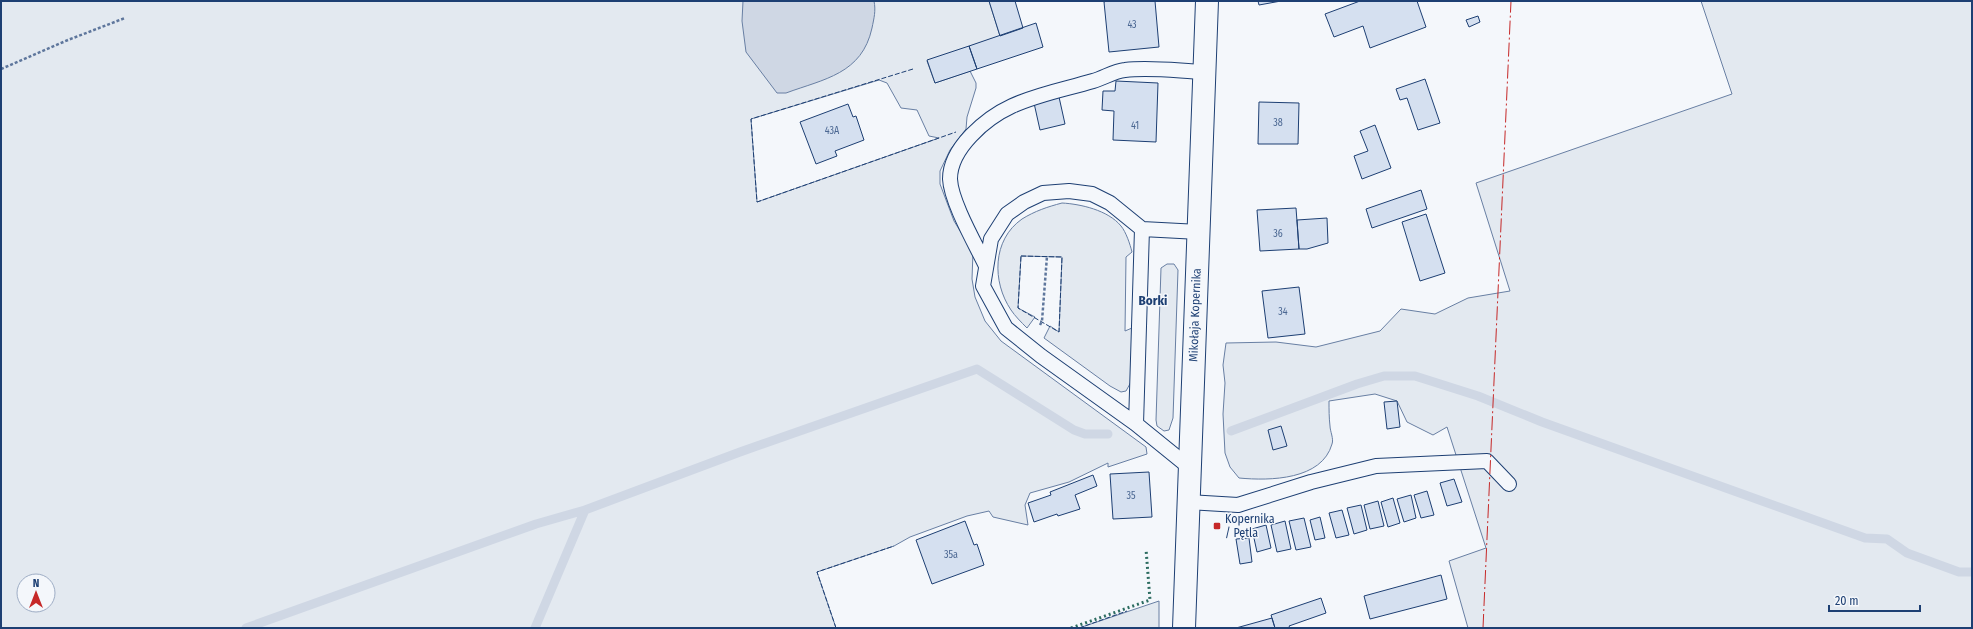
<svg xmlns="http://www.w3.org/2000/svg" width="1973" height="629" font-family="'Fira Sans Condensed',sans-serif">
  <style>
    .green { fill: #e3e9f0; stroke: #687fa3; fill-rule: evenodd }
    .water { fill: #cfd7e4; stroke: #687fa3 }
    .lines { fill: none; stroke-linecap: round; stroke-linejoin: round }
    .stream { stroke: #cfd7e4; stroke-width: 9 }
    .building { fill: #d5e0f0; stroke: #1d3f73 }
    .lane-casing { stroke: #1d3f73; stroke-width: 16 }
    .secondary-casing { stroke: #1d3f73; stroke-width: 24 }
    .path { stroke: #5e769c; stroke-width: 2.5; stroke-dasharray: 3 2; stroke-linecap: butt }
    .lane { stroke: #f4f7fb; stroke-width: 14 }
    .secondary { stroke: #f4f7fb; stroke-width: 22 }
    .hedge { stroke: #2c6c60; stroke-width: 3; stroke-dasharray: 2 3; stroke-linecap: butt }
    .fence { stroke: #1d3f73; stroke-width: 1; stroke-dasharray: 5 2; stroke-linecap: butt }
    .power { stroke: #c62828; stroke-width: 1; stroke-dasharray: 14 3 2 3; stroke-linecap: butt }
    .poi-dot { fill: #c62828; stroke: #f4f7fb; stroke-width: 1.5 }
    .labels { text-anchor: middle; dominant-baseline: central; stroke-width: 3; stroke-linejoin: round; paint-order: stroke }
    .number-label { font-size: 10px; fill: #4b6792 }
    .street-label { font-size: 12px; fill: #1d3f73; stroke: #f4f7fb }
    .poi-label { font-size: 12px; fill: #1d3f73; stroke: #f4f7fb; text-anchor: start }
    .neighbourhood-label { font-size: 13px; font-weight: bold; fill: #1d3f73; stroke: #f4f7fb }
  </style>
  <rect width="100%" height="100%" fill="#f4f7fb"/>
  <path class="green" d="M1,1H989L1000,36L927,61L935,83L970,71L976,83V88L967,117L966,129L950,150L940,171V184L954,221L973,252L972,279L975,297L985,321L1001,341L1146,447L1147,454L1108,467V463L1069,482L1030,493L1025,505L1028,525L993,517L989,511L967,516L910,537L894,546L817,572L836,628H1ZM879,80L887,83L901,108L917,110L929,136L939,138L757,202L751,119ZM24,581H48V605H24Z
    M1701,1H1972V628H1468L1449,561L1486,548L1447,427L1433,435L1407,422L1397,401L1375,394L1329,401C1329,409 1329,418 1330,426C1330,431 1334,439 1332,444C1322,480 1270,481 1239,478L1230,467L1225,453L1223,414L1225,383L1223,365L1226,343L1276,342L1316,347L1380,331L1401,309L1435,314L1468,298L1510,291L1476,183L1732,94Z
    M1062,203C1080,204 1108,210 1121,226C1126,232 1130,244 1132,252L1126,257L1125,331L1132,328L1131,382L1126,391L1121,392L1110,386L1044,338L1050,326L1059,332L1062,257L1021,256L1018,308L1035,317L1027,328C1021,322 1015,316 1011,310C992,282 992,240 1022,219C1035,211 1047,207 1062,203Z
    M1167,264H1174L1178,270L1173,418L1169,430L1164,431L1157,426L1156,420L1161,268Z
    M1159,601V628H1079Z"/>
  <path class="water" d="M743,1H874C876,11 874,18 872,28C862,74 824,79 786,93H777L746,52L742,21Z"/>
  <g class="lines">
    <path class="stream" d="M1231,431L1357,384L1384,376H1415L1478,396L1542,422L1865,538L1887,539L1907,553L1959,572H1972
      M246,628L536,524L585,510L740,452L977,369L1074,430L1085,434H1108
      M535,628L585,510"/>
  </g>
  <path class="building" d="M989,1H1015L1023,28L1000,36Z
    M1107,1H1155L1159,47L1109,52L1104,2Z
    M1258,1H1281L1259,5Z
    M1360,1H1417L1426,27L1370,48L1363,26L1334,37L1325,14Z
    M1478,16L1480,22L1469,27L1466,20Z
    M1036,23L1043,47L977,69L969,46Z
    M969,46L977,69L935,83L927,60Z
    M1425,79L1440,123L1418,130L1407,98L1400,100L1396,89Z
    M1116,81L1158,83L1156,142L1113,140L1114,111L1102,110L1103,91H1115Z
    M1059,97L1065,124L1040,130L1034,103Z
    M1259,102L1299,103L1298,144H1258Z
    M848,104L853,117L856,116L864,140L835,151L837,156L816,164L800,122Z
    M1375,125L1391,168L1362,179L1354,156L1368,151L1360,131Z
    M1421,190L1427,209L1372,228L1366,209Z
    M1296,208L1299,249L1260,251L1257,210Z
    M1426,214L1445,273L1420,281L1402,222Z
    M1327,218L1328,243L1307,249H1299L1297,220Z
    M1299,287L1305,334L1268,338L1262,291Z
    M1397,401L1400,427L1387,429L1384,402Z
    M1281,426L1287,446L1273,450L1268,430Z
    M1149,472L1152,517L1113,519L1110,474Z
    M1093,475L1097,486L1075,495L1080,509L1058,516L1057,514L1034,522L1028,503L1051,495L1050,492Z
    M1454,479L1462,502L1447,506L1440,483Z
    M1427,491L1434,515L1421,518L1414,495Z
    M1411,495L1416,518L1404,522L1397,499Z
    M1393,498L1400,523L1388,527L1381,502Z
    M1378,501L1384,526L1370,529L1364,505Z
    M1361,505L1367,530L1354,534L1347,508Z
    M1342,510L1349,535L1336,538L1329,513Z
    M1320,517L1325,538L1315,540L1310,520Z
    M1304,518L1311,547L1296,550L1289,521Z
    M965,521L974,545L977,544L984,565L932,584L916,540Z
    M1285,521L1291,549L1277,552L1271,525Z
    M1266,525L1271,548L1257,552L1252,529Z
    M1249,538L1252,562L1240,564L1236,539Z
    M1441,575L1447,599L1370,619L1364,596Z
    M1321,598L1326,613L1289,626L1290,628H1275L1271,615Z
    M1272,618L1275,628H1236Z"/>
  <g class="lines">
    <defs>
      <path id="lane" d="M986,266C976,245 951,202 950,179C950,148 986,118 1012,106C1038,94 1066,89 1093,81C1104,78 1114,71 1125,70C1151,67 1178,71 1204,72
        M1136,424L1041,356L1006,328L983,286L991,239L1007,214L1024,202L1043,193L1069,191L1092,194L1110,203L1142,229
        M1189,467L1136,424L1142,229L1199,232
        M1188,502L1238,505L1311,482L1376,466L1487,461L1509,484"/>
      <path id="secondary" d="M1184,628L1207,1"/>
    </defs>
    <use href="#lane" class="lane-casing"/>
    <use href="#secondary" class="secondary-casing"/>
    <path class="path" d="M1,69L68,40L125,18
      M1040,325L1042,321L1047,256"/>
    <use href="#lane" class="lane"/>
    <use href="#secondary" class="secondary"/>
    <path class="hedge" d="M1071,628L1150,600L1146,549"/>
    <path class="fence" d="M913,69L751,119L757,202L956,132
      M1021,256L1062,257L1059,332L1018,308Z
      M836,628L817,572L894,546
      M1079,628L1127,611"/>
    <path class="power" d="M1483,628L1511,1"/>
  </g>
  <rect class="poi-dot" x="1213" y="522" width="8" height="8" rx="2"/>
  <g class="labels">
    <g class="number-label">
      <text x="1132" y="25">43</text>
      <text x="1278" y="123">38</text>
      <text x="1135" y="126">41</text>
      <text x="832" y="131">43A</text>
      <text x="1278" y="234">36</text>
      <text x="1283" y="312">34</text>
      <text x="1131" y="496">35</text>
      <text x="951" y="555">35a</text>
    </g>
    <g class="street-label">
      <text transform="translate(1195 315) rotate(-88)">Mikołaja Kopernika</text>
    </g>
    <g class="poi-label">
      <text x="1225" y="519">Kopernika<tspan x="1225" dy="14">/ Pętla</tspan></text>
    </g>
    <g class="neighbourhood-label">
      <text x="1153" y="300">Borki</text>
    </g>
  </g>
  <rect width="1973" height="629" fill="none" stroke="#1d3f73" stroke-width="4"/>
  <g transform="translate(36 593)"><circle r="19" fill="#f4f7fb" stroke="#9eadc5"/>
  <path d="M0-3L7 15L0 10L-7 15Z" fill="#c62828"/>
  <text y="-6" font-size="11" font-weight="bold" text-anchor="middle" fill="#1d3f73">N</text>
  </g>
  <path d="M1829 605v6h91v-6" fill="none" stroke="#1d3f73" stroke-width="2"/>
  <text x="1835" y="605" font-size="12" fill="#1d3f73" stroke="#f4f7fb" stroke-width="3" paint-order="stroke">20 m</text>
</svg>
